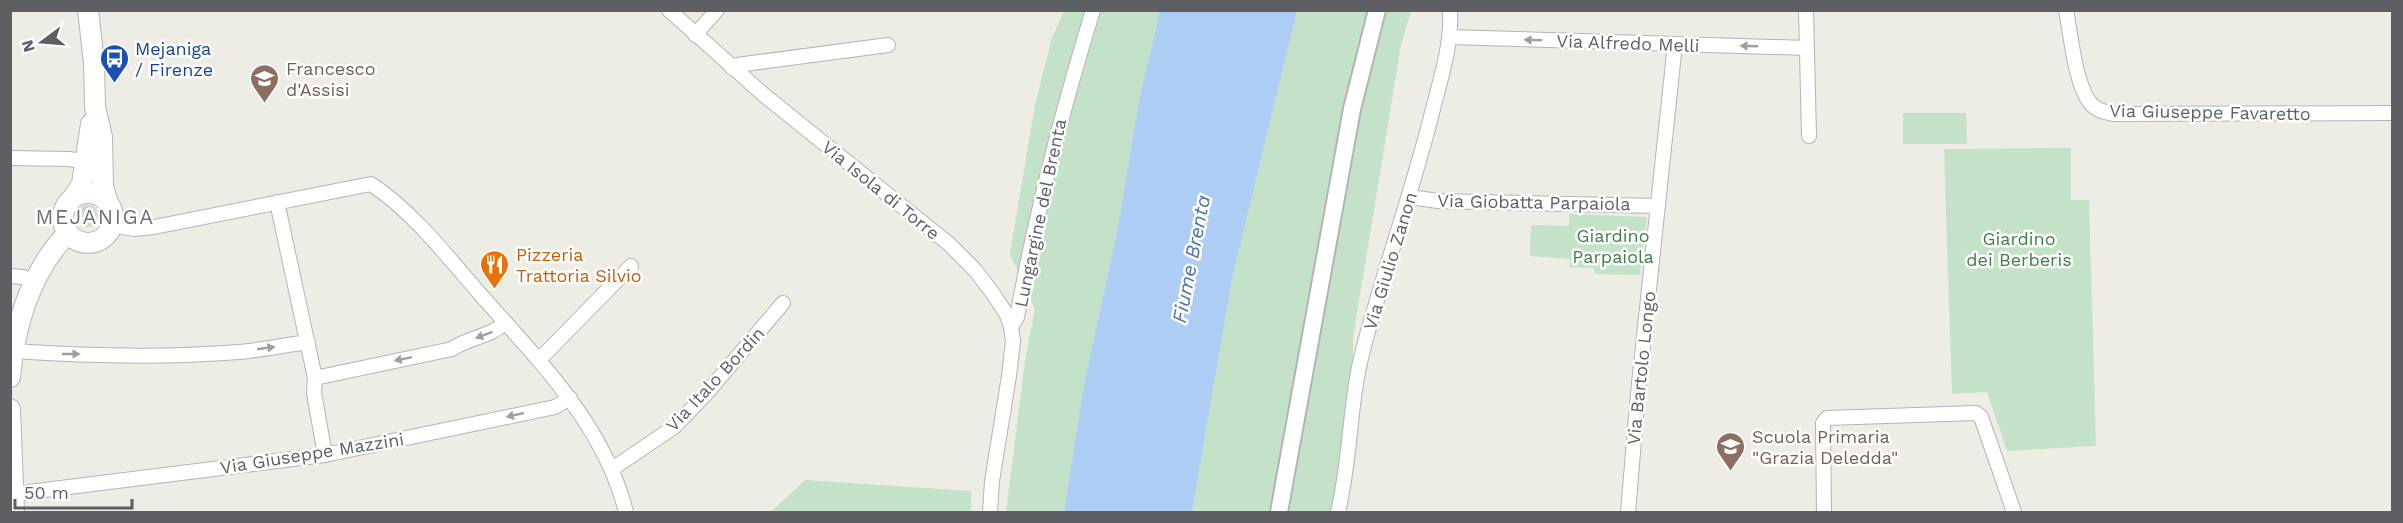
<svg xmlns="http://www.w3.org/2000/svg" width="2403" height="523" font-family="'Work Sans',sans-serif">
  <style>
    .green { fill: #c4e2c8 }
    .water { fill: #adcdf5 }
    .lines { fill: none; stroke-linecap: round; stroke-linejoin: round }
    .minor-casing { stroke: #b2b4b8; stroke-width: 16 }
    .tertiary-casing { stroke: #b2b4b8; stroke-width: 20 }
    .secondary-casing { stroke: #b4b6ba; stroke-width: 22 }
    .minor { stroke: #fff; stroke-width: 14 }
    .tertiary { stroke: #fff; stroke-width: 16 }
    .secondary { stroke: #fff; stroke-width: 20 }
    .oneway { fill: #9e9fa1 }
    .labels { text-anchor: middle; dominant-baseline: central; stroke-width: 5; stroke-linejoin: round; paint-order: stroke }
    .street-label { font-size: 18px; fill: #5d5f63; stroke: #fff }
    .transit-label { font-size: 18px; fill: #164399; stroke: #fff; text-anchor: start }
    .education-label { font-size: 18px; fill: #785e54; stroke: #fff; text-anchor: start }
    .park-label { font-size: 18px; fill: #3f804a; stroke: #fff }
    .food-label { font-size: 18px; fill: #c56008; stroke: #fff; text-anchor: start }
    .water-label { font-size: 20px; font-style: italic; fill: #4f72ae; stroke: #fff }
    .quarter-label { font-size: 21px; letter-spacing: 1.5px; fill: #6e7175; stroke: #fff }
  </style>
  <rect width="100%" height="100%" fill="#edece5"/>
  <path class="green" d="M1064,11H1160L1139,100L1117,232L1084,384L1064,512H1006L1025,361L1035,309L1010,254L1035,105L1052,38Z
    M1297,11H1411L1401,45L1353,337V373L1333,512H1192L1232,279Z
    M1903,113H1966L1967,144H1903Z
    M2071,148V200H2089L2096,446L2007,451L1987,392L1952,394L1944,149Z
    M77 216a11 11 0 1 1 22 0a11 11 0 1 1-22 0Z
    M1569,214L1647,217L1640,275L1595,274L1594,268L1570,267V259L1530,256L1531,225L1569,226Z
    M805,480L971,491V512H771Z"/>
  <path class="water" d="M1160,11H1297L1232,279L1192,512H1064L1084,384L1117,232L1139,100Z"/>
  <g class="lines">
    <defs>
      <path id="minor" d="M669,10L764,95L949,244L975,270L994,295L1007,315L1011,327L1013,341L1009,376L992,481L990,512
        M1806,10L1809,136
        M2066,10C2071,35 2075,87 2092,105C2098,111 2105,112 2113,114L2392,113
        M695,35L717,10
        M1450,37L1807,48
        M732,68L737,65L888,45
        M10,158L69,159L87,162
        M1410,197L1438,201L1658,206
        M277,202L315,378L314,393L325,455
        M112,225L134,229L154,227L371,184C412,211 448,257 480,294C538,360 604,424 626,512
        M10,276L23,277L33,282
        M1011,327L1017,317C1036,213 1062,111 1093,10
        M13,351C87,356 164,358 239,352C262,350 285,345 308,342
        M539,360L631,266
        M315,378L452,349C469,337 491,337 505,322
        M612,469L674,427L705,395L783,303
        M13,494L325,455L555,407L570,398
        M1338,512C1351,459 1349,403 1363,350C1384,269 1413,190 1433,109C1441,77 1452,44 1450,10
        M1628,512L1638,393L1675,44
        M1824,512L1823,423L1827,418L1976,413L1981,417L2014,512"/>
      <path id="tertiary" d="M1279,512L1352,109L1377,10"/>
      <path id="secondary" d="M88,10L94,63L95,107L102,137L103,186L107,200
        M63 218a25 25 0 1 1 50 0a25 25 0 1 1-50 0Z
        M74,196L82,184L91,124
        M10,377C15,324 30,272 68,233
        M10,409L14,512"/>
    </defs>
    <use href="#minor" class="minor-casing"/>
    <use href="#tertiary" class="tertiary-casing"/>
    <use href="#secondary" class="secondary-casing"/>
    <use href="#minor" class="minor"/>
    <use href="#tertiary" class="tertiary"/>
    <use href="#secondary" class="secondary"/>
  </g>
  <defs><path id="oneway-solid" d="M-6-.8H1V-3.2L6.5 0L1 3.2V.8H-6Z" transform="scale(1.5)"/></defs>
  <g class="oneway">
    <use href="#oneway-solid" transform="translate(1533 40) rotate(-178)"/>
    <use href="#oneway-solid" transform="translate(1749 46) rotate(-178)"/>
    <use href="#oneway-solid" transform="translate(484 335) rotate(159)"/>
    <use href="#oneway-solid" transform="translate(266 348) rotate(-8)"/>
    <use href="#oneway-solid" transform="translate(71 354)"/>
    <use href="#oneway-solid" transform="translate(403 359) rotate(168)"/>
    <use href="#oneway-solid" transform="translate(515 415) rotate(167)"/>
  </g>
  <defs>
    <symbol id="bus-pin" viewBox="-11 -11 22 30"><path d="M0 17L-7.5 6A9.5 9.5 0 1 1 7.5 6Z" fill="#1a4fb4" stroke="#fff"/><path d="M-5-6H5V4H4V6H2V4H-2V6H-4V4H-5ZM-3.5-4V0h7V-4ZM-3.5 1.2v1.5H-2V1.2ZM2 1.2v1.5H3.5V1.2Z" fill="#fff"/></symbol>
    <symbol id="school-pin" viewBox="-11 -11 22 30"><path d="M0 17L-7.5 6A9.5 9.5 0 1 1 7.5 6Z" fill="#8d6e63" stroke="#fff"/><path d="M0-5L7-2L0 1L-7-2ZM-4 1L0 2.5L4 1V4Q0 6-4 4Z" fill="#fff"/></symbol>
    <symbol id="restaurant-pin" viewBox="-11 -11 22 30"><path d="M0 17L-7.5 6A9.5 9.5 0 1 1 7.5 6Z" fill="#e8710a" stroke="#fff"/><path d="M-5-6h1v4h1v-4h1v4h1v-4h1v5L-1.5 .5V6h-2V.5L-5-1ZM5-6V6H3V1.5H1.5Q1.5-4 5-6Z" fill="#fff"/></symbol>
  </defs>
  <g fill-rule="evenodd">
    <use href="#bus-pin" x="98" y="42" width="33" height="45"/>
    <use href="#school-pin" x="248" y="62" width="33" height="45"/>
    <use href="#restaurant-pin" x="478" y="248" width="33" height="45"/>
    <use href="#school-pin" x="1714" y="430" width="33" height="45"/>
  </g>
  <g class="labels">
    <g class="street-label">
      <text transform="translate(1628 43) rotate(2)">Via Alfredo Melli</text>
      <text transform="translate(2210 112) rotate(1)">Via Giuseppe Favaretto</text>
      <text transform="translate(881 190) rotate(39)">Via Isola di Torre</text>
      <text transform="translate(1534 202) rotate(1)">Via Giobatta Parpaiola</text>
      <text transform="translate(1040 213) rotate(-78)">Lungargine del Brenta</text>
      <text transform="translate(1390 261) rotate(-73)">Via Giulio Zanon</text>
      <text transform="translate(1641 368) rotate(-84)">Via Bartolo Longo</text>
      <text transform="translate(715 379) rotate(-47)">Via Italo Bordin</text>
      <text transform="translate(312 453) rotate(-9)">Via Giuseppe Mazzini</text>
    </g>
    <g class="transit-label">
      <text x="135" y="48">Mejaniga<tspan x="135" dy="21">/ Firenze</tspan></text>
    </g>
    <g class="education-label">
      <text x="286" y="68">Francesco<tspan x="286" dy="21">d'Assisi</tspan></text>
      <text x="1752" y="436">Scuola Primaria<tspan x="1752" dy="21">"Grazia Deledda"</tspan></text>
    </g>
    <g class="park-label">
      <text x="1613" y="235">Giardino<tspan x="1613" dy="21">Parpaiola</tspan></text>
      <text x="2019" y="238">Giardino<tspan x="2019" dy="21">dei Berberis</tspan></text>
    </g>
    <g class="food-label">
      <text x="516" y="254">Pizzeria<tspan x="516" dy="21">Trattoria Silvio</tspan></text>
    </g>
    <g class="water-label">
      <text transform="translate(1191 259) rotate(-79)">Fiume Brenta</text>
    </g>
    <g class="quarter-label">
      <text x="95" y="216">MEJANIGA</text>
    </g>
  </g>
  <rect width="2403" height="523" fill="none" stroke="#5d5f63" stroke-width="24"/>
  <g transform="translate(42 42) rotate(254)" stroke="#ffffff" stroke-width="4.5" paint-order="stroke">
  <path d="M0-4.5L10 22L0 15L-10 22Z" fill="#5d5f63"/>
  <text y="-9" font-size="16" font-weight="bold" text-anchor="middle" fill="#5d5f63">N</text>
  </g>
  <path d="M15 499v9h117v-9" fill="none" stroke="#5d5f63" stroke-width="3"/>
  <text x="24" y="499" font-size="18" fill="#5d5f63" stroke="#ffffff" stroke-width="4.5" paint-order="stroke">50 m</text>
</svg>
